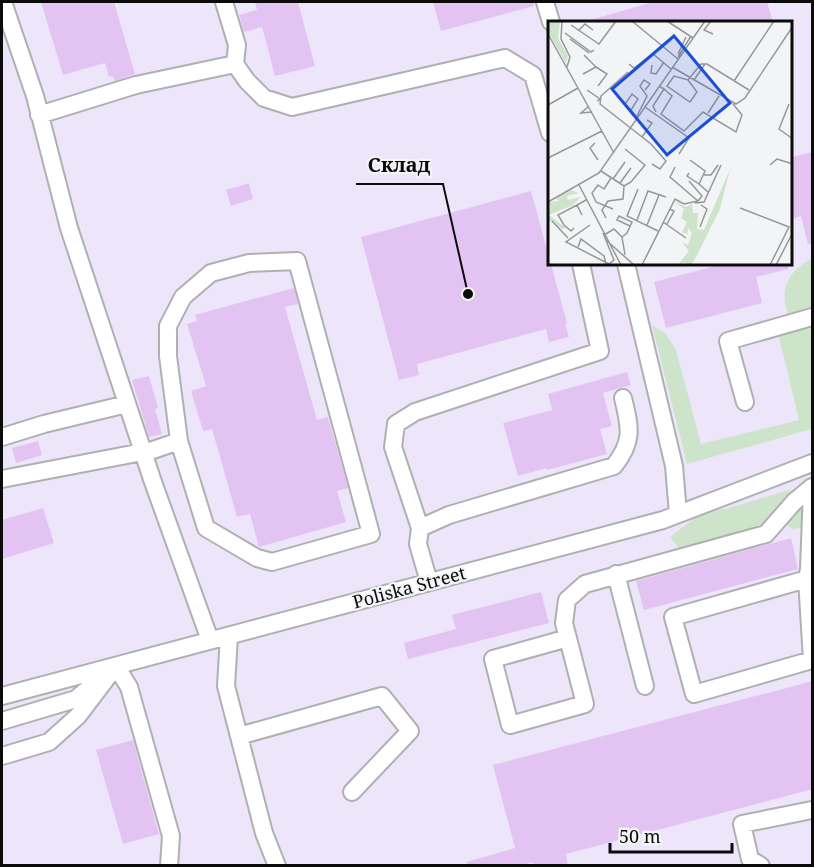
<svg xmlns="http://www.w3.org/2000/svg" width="814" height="867" font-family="'Noto Serif',serif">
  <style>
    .industrial { fill: #ede6fb; fill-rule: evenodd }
    .green { fill: #cde4ca }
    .building { fill: #e2c3f2 }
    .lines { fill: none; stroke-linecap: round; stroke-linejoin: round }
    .minor-casing { stroke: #afb0b2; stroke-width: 20 }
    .minor { stroke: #fff; stroke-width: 16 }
    .labels { text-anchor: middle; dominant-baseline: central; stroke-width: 4.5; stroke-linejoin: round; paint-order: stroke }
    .street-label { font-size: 18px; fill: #0b0b0c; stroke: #f3f4f6 }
    .inset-road { fill: none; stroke: #969798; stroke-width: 1.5 }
    .view { fill: #1d4ed8; fill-opacity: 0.15; stroke: #1d4ed8; stroke-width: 3 }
    .inset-edge { fill: none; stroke: #0b0b0c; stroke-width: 3 }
    .leader { fill: none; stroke: #0b0b0c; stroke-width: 2 }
    .callout-dot { fill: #0b0b0c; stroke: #f3f4f6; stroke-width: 2 }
    .callout-label { font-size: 20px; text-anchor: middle; font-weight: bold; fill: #0b0b0c; stroke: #f3f4f6; stroke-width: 4.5; stroke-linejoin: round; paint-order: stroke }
  </style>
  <rect width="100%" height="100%" fill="#f3f4f6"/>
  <path class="industrial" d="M2,2H812V865H2ZM550,22H792V264H550Z"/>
  <path class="green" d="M812,259V308L788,314C779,289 788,270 812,259Z
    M652,325L665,333L676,350L701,444L799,420L779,337L782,333L812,325V429L687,464Z
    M789,490L794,492L799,503L809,507L806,527L792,529L784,522L684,554L670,537L705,510L725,509Z"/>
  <path class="building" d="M41,2H114L135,74L115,81L113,76L109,77L105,63L63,75Z
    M255,2H298L315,66L275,76L262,27L244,32L239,15L257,10Z
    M433,2H534V6L441,31Z
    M653,2H767L773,22H594V19Z
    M813,152V243L808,244L801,216L792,219V157Z
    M249,183L253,199L231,206L226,190Z
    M531,191L567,323L565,324L569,337L549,342L546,329L417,364L419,375L399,380L361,237Z
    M723,264H788V269L756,277L762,303L666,328L654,282Z
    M294,288L298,304L285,307L317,420L328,417L348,488L337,491L346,522L259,547L250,514L237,517L212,429L203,431L191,391L206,386L187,324L197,321L195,315Z
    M627,372L631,385L603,393L612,426L600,429L607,454L547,470L546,468L518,476L503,423L552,410L548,394Z
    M149,376L158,408L155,409L162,434L149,437L132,380Z
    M38,441L42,455L16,463L12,448Z
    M43,508L54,543L2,559V520Z
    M791,538L798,569L644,610L636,581Z
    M541,592L549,623L408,659L404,643L456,629L452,615Z
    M813,681V789L566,854L568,866H533V862L521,866H468L467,862L515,848L493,765Z
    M133,740L159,834L123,844L96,750Z"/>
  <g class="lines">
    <defs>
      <path id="minor" d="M3,2L35,96L69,228L153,482L210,640
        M224,2L237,45L235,64L247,81L264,98L292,107L505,58L533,75L550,133
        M545,2L551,22
        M39,115L136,85L235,64
        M626,264L674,466L678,514
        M745,402L728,341L812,317
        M2,437L44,424L127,404
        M2,479L153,450L179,441L206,528L257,558L272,562L371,534L297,261L249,263L211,273L183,297L168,326V356L179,441
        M420,528L393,447L396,424L415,412L600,351L581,264
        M616,574L645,686
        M807,579L673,617L694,694L812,660L807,579L809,569L812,490
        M429,582L418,544L420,528L449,515L614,466C634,441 630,427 623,398
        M229,636L226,686L264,833L277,866
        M568,638L493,659L510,725L585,704L564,623L567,600L585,584L766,534L794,502L812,487
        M116,666L129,687L171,836L169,866
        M2,696L663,520L812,463
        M2,721L76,699L94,684
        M239,736L382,696L410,731L352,792
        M2,756L49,742L78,716L116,666
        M761,866L750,859L742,824L812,810"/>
    </defs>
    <use href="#minor" class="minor-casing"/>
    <use href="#minor" class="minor"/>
  </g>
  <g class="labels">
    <g class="street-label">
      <text transform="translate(409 587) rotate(-15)">Poliska Street</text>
    </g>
  </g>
  <g transform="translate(548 21)">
    <rect width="244" height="244" fill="#f3f4f6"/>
    <path d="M0,0H12L10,17L20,35L18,42L0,11ZM182,148L172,188L148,236L143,244H137L138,241L130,244L141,230L134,221L140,224L144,212L140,207L139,218V213L134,211L139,201L133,197L136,188L125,179L138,186L144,183L145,192H150L149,208L156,209ZM23,169L31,172L19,175L20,179L33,176L25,184L1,194L18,207L14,208L0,199V181L11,180L8,177Z" fill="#cde4ca"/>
    <path class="inset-road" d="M14,0L13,18L22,36L19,46M84,0L130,38M119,0L145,17M163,0L156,9L165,13M23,4L51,23L68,0M31,9L37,3L45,9M17,12L43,31L46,29M0,13L66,132M22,18L41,32M130,33L138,16M130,36L143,15M81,43L86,47L105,33L123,48M104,44L103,52L108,53L116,41M48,46L59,53L50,65M124,46L188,83L197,77L245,5M80,51L53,75L52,83L103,123L118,140L112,148L104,143M35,53L48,46L36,34M140,59L149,71L142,81L119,65L126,55L140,59L153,43H159L201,69M146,59L157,43M186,60L226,0M116,68L124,75L113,93L136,110L155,91L188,111L194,94L185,83M39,69L52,78L49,80M241,83L231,108L245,118M0,84L30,67M41,85L33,92L44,91M97,86L141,117L131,133M83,89L77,83L84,73L90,78L83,89L89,97M108,91L105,85L116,68L111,65M160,92L171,75M88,97L99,75L92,65L96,59L102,63L97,69M94,116L104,102L99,99M47,122L42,127L50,139M0,137L54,110M142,139L157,150L151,163L160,171M222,144L229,138L245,143M127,146L122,156L150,180M53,150L76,165L83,161L97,144L77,128M141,152L139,155L151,163M156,154H163L170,144M63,157L56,168L50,164L44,172L48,181L65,188M65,158L77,141M141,160L154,175L150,180M72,162L83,147M31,164L73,244M90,168L79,195L110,210M0,181L51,152L157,0M147,182L156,181L173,144M192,187L241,206L222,244M34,194L29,184L38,179M58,197L54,189L60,180L75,178L76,165M89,199L100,170L118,176M4,200L20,217M115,201L138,217M119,203L126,190L122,188M42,204L18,221L61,243L66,239L55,212M99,204L111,174M152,206L159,188L153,184M26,207L23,210L16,204L10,194L29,184M56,214L66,208L74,216L79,212L84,201L71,195L69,199L82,205M74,216L77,234M58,219L86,244M30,226L33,218L56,235L58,243M94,244L127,178L136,183L150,180M228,244L245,211"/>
    <path class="view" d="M126,15L182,82L119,134L64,68Z"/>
    <rect width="244" height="244" class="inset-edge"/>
  </g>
  <path class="leader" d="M468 294L443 184H356"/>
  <circle class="callout-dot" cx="468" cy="294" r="6"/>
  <g class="callout-label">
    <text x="399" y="172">Склад</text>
  </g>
  <rect width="814" height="867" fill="none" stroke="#0b0b0c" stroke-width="6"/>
  <path d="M610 843v9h122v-9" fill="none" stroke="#0b0b0c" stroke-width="3"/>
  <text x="619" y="843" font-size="18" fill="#0b0b0c" stroke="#f3f4f6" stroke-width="4.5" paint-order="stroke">50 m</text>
</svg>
